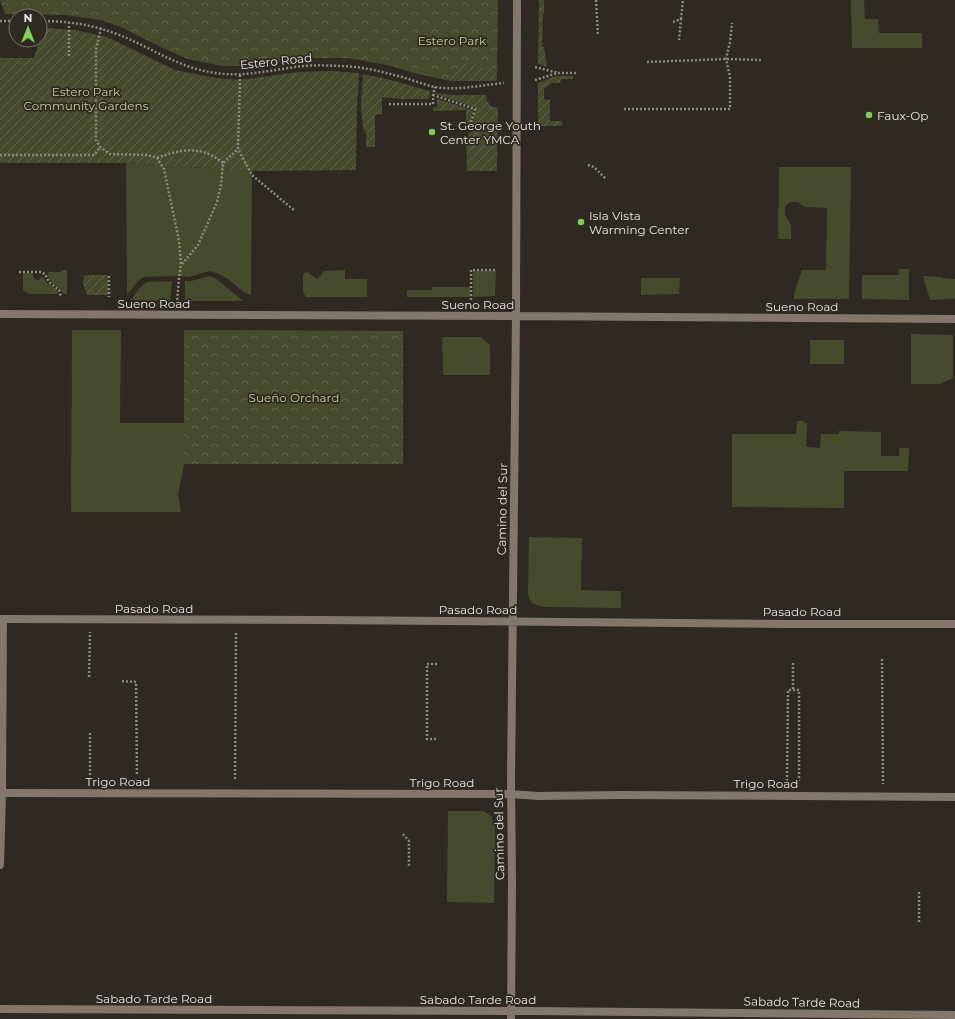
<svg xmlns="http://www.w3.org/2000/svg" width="955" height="1019" font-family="Montserrat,sans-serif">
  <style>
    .grass { fill: #474b2e }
    .park { fill: url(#park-crowns) }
    .garden { fill: url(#garden-furrows) }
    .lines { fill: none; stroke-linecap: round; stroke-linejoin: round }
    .path { stroke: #8c8981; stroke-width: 2.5; stroke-dasharray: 2 2; stroke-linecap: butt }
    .service { stroke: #83766b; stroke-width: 8 }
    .minor { stroke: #83766b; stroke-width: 8 }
    .poi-dot { fill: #7fd052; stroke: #2e2a21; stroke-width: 1.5 }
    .labels { text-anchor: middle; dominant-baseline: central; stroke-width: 3.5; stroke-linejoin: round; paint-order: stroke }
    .park-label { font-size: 12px; fill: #c4cd90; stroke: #2e2a21 }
    .street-label { font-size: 12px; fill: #e5e2dc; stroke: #2e2a21 }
    .poi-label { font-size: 12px; fill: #e5e2dc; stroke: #2e2a21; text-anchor: start }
  </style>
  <defs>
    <pattern id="park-crowns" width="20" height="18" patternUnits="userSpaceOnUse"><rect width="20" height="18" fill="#474b2e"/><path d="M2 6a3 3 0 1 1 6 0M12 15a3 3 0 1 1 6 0" fill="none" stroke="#61654c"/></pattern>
    <pattern id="garden-furrows" width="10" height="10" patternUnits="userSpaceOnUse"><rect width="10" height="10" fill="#474b2e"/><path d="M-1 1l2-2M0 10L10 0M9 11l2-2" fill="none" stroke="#61654c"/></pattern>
  </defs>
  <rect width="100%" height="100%" fill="#2e2a21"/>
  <path class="grass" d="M851,0H864L865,19H878L879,33H922V48H852Z
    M126,163L252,171L251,295L245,293L228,279L217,273L209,271L189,277L179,276L144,277L139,280L127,295Z
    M779,167H851L849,299H794V293L802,270H826L827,208L805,207L798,202H790L785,207V214L791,226V239H778Z
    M899,269H909V300L862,299V275H899Z
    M62,270H67V294H63C58,283 48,285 48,272H61Z
    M345,270V279H367V297H306L303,292V274L307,272L318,279L324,271Z
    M473,271H496L495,296L473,297Z
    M23,273H32L35,279L39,280L42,276L48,284L56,289L59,294H29L23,290Z
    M209,276L215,278L243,301H185V281H191Z
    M923,276L942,277V278L955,279V299L930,300Z
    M641,278H680L679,294L641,295Z
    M172,281L170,301L131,300C148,275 145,284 172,281Z
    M432,287H470V297H407V290H432Z
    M72,330H121L120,423H184V464L178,494L181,512H71Z
    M911,334L953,335V378L940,384H911Z
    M442,337H481L490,345V375H443Z
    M810,340H844V364H810Z
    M797,421H804V423H807L806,447L820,448L821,434H839V431L881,432V456H899V448H909L908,471H844V508L732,507V434H796Z
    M529,537L582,538L581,590L621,591V608L544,607C534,605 530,604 528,593Z
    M448,811H483L491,816L495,825L494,903L447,902Z"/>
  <path class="park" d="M0,0H498L497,78L496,81H450L414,73L392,66L348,58H307L246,66H222L188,59L167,50L121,27L101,20L65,15L5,14Z
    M184,330L403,331V464H184Z"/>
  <path class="garden" d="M539,0H544V13H543L542,47H544L547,67L538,64Z
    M46,28L75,30L107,37L175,70L215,78L239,80L299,72L330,71L359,73L357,111L356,170L252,171L126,163H0V58H34L41,34Z
    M472,59L479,67L493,70L497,75L496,81H450V76Z
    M363,74L387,79L430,91L429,99H402L382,97V114L375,115V147H366V132L363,129L361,105Z
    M556,76H573V79H561L560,83H552L544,89V99L550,100V121H562V126H538V83Z
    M436,93L453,95H486L487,101L492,107H498L497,171H467L466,137L469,135L476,108L436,94Z
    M437,99L473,110L470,124H466V110L433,111V107H437Z
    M87,275H108V295H87L83,283L84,276Z"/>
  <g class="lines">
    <path class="path" d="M596,0L598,35
      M681,19L683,0
      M0,21H16
      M40,21C65,21 90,24 114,33C150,46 175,67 215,73C242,77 268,71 295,67C309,65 324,65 338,66C357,66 376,70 394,75C408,78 421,84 435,87C458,91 481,85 504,83
      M69,22V57
      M673,22L681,19L679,40
      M101,28L96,49V140L100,147L110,154L148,155L157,158L164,169L179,241L181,264L179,278L177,302
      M647,62L726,59L761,60
      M535,67L558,73
      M240,75L238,149L252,175L295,211
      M535,80L558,73H578
      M433,95L475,109L469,129H467
      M389,104H433V95L435,87
      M624,109H730V77L726,59L730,42L732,23
      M0,155H94L100,147
      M157,158C180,149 202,145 223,163
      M588,165L594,167L606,179
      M182,264L198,245L217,202L221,185L223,163L238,149
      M19,272H41L45,274L49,282L59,290L61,297
      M109,276V297
      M471,300V270H496
      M882,659L883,784
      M793,663V690
      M89,677L90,632
      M122,681L136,682L137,776
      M90,733V776
      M436,739H427V664H437
      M235,779L236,632
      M787,781L788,690H799V781
      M403,834L409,841V867
      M919,892V923"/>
    <path class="service" d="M0,865L2,793L3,619"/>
    <path class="minor" d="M0,314L516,316L955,319
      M0,619L322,620L791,624H955
      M0,793L511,794L538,796L620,795L955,797
      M0,1009L532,1011L955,1015
      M511,1019L512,883L511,779L516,316L517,0"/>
  </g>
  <g class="poi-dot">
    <circle cx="869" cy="115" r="4"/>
    <circle cx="432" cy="132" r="4"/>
    <circle cx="581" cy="222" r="4"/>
  </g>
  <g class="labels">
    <g class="park-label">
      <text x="452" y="40">Estero Park</text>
      <text x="86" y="91">Estero Park<tspan x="86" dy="14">Community Gardens</tspan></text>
      <text x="294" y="397">Sueño Orchard</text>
    </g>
    <g class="street-label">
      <text transform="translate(276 61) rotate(-6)">Estero Road</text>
      <text x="154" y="303">Sueno Road</text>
      <text x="478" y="304">Sueno Road</text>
      <text x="802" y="306">Sueno Road</text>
      <text transform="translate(502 509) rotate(-89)">Camino del Sur</text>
      <text x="154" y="608">Pasado Road</text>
      <text x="478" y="609">Pasado Road</text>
      <text x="802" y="611">Pasado Road</text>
      <text x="118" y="781">Trigo Road</text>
      <text x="442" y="782">Trigo Road</text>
      <text x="766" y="783">Trigo Road</text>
      <text transform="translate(499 834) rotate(-91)">Camino del Sur</text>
      <text x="154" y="998">Sabado Tarde Road</text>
      <text x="478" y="999">Sabado Tarde Road</text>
      <text transform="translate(802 1002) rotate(1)">Sabado Tarde Road</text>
    </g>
    <g class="poi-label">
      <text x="877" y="115">Faux-Op</text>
      <text x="440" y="125">St. George Youth<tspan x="440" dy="14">Center YMCA</tspan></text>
      <text x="589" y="215">Isla Vista<tspan x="589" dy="14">Warming Center</tspan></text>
    </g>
  </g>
  <g transform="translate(28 28)"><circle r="19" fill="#2e2a21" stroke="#77746c"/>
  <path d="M0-3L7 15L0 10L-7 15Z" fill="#7fd052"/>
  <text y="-6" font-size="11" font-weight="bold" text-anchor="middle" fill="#e5e2dc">N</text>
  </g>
</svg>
